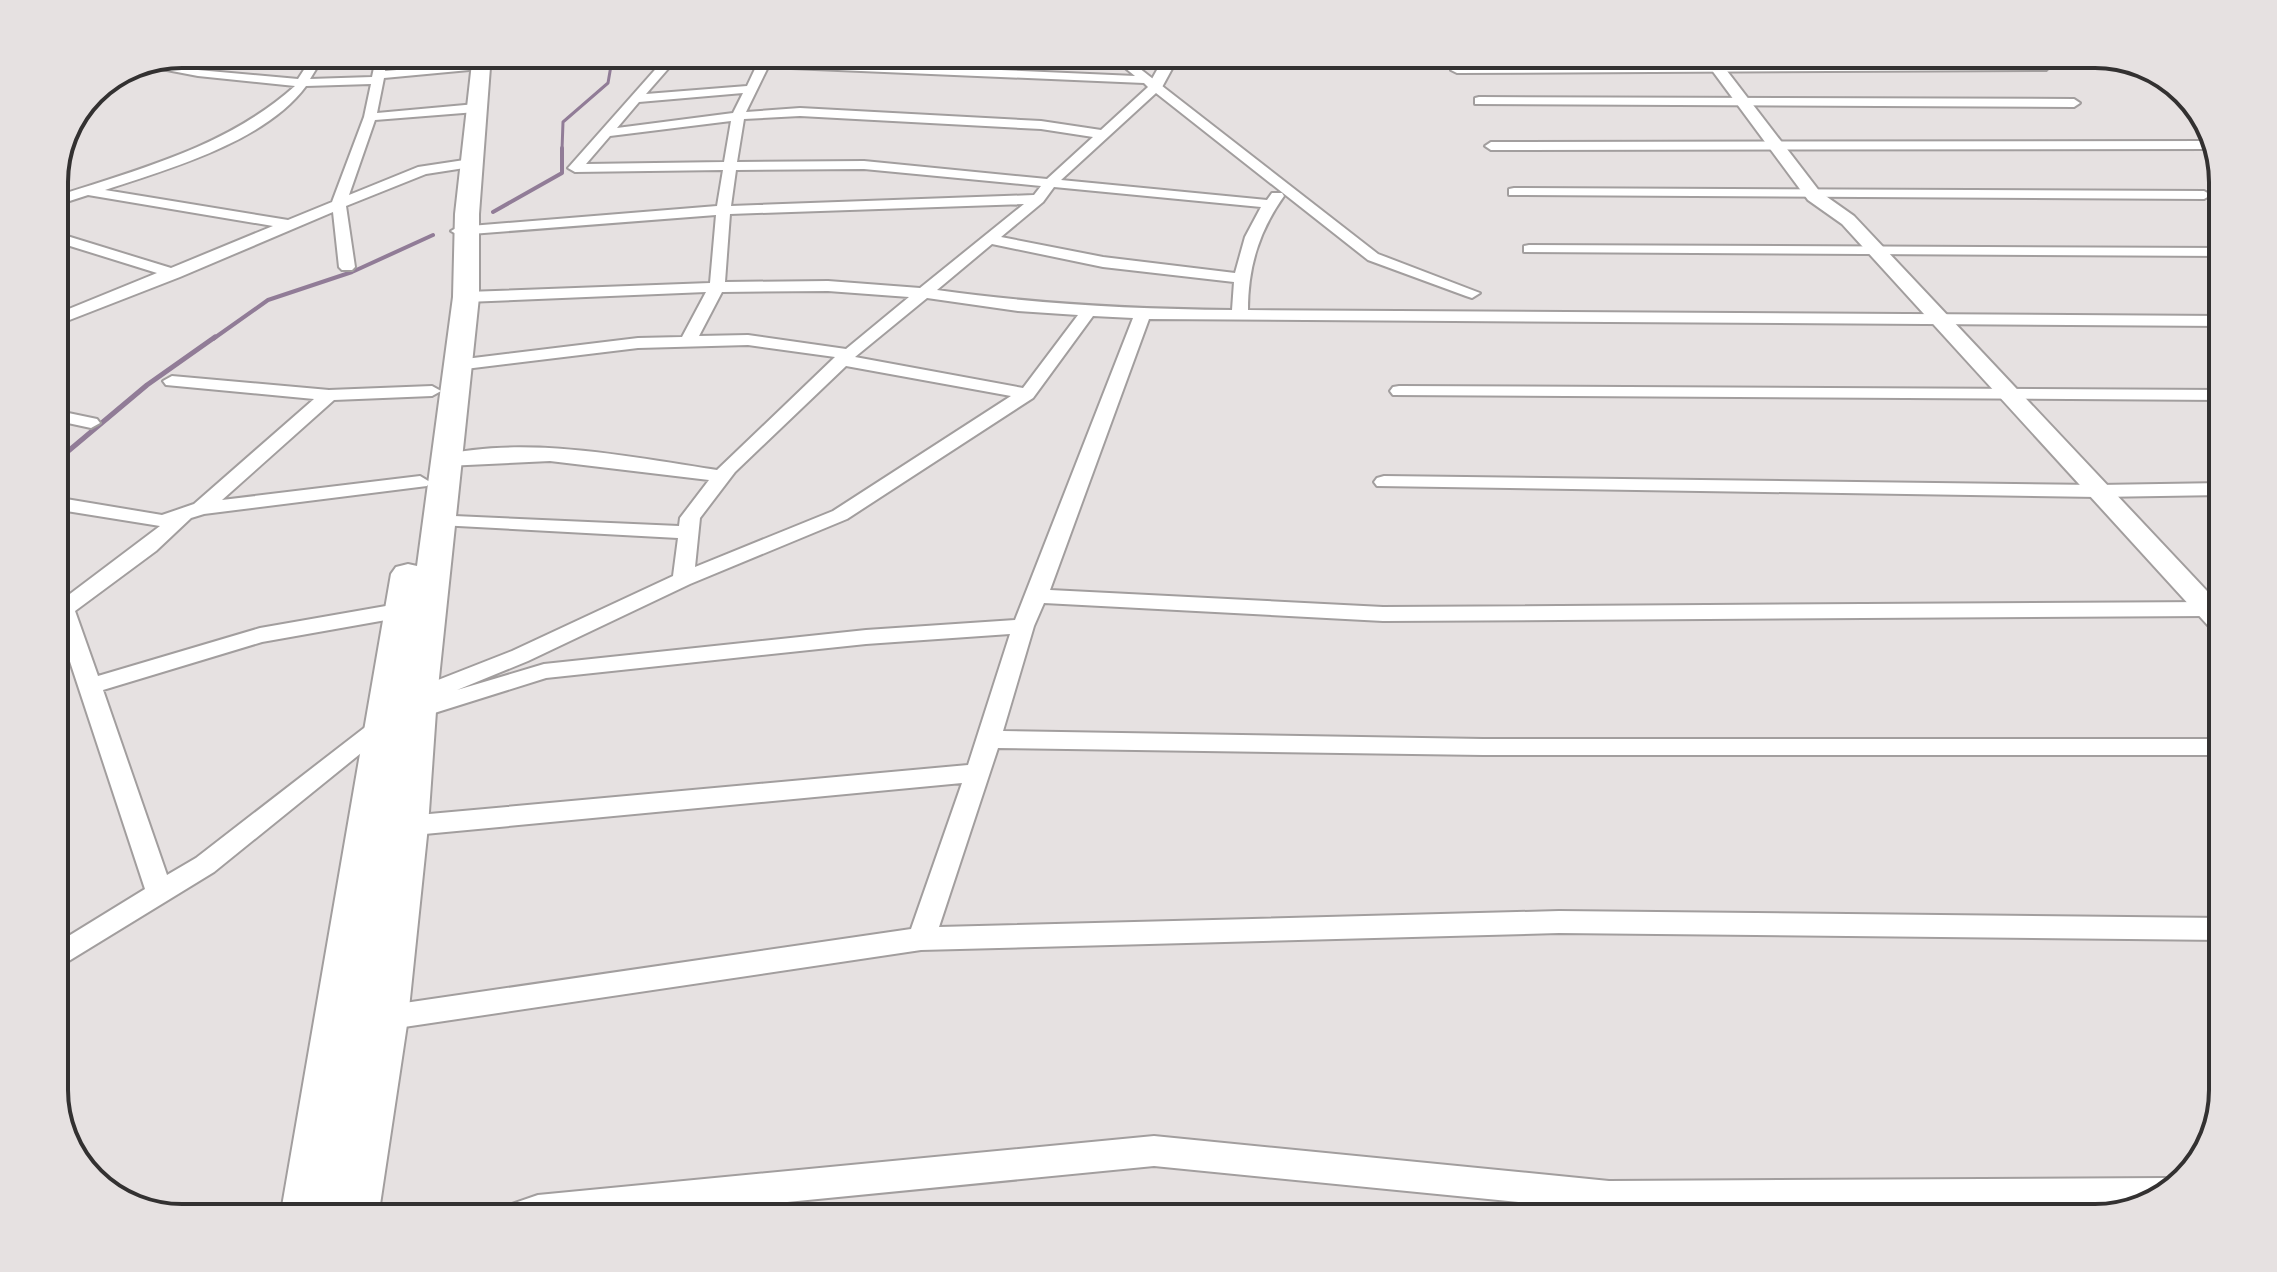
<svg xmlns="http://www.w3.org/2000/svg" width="2277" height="1272" font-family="Cabin,sans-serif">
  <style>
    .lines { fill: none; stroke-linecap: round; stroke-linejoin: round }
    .stream-far2 { stroke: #917c97; stroke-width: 3 }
    .stream-far1 { stroke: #917c97; stroke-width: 4 }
    .stream { stroke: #917c97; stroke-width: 5 }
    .minor-casing { stroke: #a29e9e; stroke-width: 4 }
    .tertiary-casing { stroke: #a29e9e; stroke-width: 4 }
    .primary-casing { stroke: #a29e9e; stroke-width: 4 }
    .minor { fill: #fff; fill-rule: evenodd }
    .tertiary { fill: #fff; fill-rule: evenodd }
    .primary { fill: #fff; fill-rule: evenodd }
    .rim { fill: none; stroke: #333131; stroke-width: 4 }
  </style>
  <rect width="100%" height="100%" fill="#e6e1e1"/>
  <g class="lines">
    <path class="stream-far2" d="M562,150L563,122L608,83L613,54"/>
    <path class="stream-far1" d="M493,212L562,173V148
      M213,339L268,300L352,272L433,235"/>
    <path class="stream" d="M54,463L147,385L215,337"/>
    <defs>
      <path id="minor" d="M300,54H313L321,61L310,79L372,77L377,54H389L385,71L480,63L486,66L480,69L384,78L377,113L476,104L482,108L476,112L375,120L349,195L418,167L471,159L478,163L471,167L426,174L346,206L355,267L352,270H342L339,267L333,212L180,277L54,326V315L157,273L54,241V232L171,268L273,226L88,195L54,206V197C139,169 227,147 295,86L198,76L151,67L161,63L198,70L298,79L309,62ZM371,84L364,117L332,202L288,220L105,190C168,169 265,142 306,86Z
        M669,54H681L646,94L747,86L762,54H774L771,60L914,66L944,54H960L932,67L1135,76L1108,54H1121L1378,254L1480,293L1472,298L1466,296L1368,260L1156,93L1061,180L1267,200L1272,193H1282L1284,196C1259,231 1248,267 1248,310L2223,316V326L1149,319L1050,590L1383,607L2209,602L2220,609L2209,616L1383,621L1044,603L1034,626L1003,731L1483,739H2223V755H1483L998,748L939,927L1559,911L2223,918V940L1559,933L921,950L384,1030L374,1027L369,1018L374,1009L384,1006L911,929L962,783L414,835L403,840L394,837L390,830L398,819L407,816L968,765L1010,634L866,644L546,678L428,715L420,713L418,705L410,703L406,697L410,691L512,651L673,576L678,538L439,525L429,519L432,515L679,526L680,518L709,480L550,461L446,466L437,460L439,456C525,435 631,457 717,470L835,357L748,345L638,348L457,370L449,365L457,360L638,338L682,337L706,292L466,302L458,297L466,292L710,283L716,215L458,235L451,231L458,227L717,206L723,170L575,172L568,168ZM768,67L1144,83L1148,87L1101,130L1041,121L800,108L746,112ZM743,93L733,113L617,128L639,102ZM800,116L1041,129L1093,137L1047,179L864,161L737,162L744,119ZM731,121L724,162L586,164L610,136ZM864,169L1041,186L1034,195L731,206L736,170ZM1054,187L1261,207L1245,237L1235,273L1103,257L1001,237L1043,202ZM1024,204L920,288L828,281L725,282L730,214ZM992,244L1103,267L1234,282L1232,310C1132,309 1036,304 937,290ZM828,291L909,297L846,349L748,335L699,336L722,292ZM927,298L1018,311L1078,315L1023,388L855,357ZM1093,316L1133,318L1015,620L866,630L544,664L457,690L528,661L690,584L847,519L1033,398ZM846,366L1011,396L833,511L695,567L700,518L735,472Z
        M2042,65L2048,68L2046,70L1457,73L1451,70L1457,67Z
        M1479,97L2074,99L2080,103L2074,107L1475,104V98Z
        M2213,141L2214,149L1491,150L1485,146L1491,142Z
        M1514,188L2204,191L2211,195L2204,199L1509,195V189Z
        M1529,245L2223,248V256L1524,252V246Z
        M172,376L329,390L432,386L441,391L432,396L334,400L222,500L420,476L430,482L427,486L204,514L191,518L156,551L75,611L98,676L260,628L403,603L414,610L403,617L262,642L103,690L167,875L196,858L377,718H393L397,724L214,872L54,970V945L145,889L57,622L54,623V606L160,526L54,509V497L162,515L194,504L314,399L166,385L163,381Z
        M1399,386L2223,390V400L1393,395L1390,391L1393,387Z
        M54,410L97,419L100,423L91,428L54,420Z
        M1384,476L2098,485L2223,483V495L2098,497L1377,486L1374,482L1377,478Z
        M1154,1136L1609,1181L2167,1178L2178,1182L2160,1201L2131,1208L1609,1211L1154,1166L625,1218H499L503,1207L538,1195Z"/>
      <path id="tertiary" d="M1166,54H1180L1161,89H1151L1148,86Z
        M1700,54H1714L1820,192L1854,216L2223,608V634L2213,631L1842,224L1808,200Z"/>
      <path id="primary" d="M473,54H491L479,214V297L437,697L428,826L408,1018L378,1218H280L391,574L396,567L408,564L417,566L453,297L455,214Z"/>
    </defs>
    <use href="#minor" class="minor-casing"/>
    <use href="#tertiary" class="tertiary-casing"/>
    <use href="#primary" class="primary-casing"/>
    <use href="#minor" class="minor"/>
    <use href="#tertiary" class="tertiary"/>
    <use href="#primary" class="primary"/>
  </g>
  <path d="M0 0H2277V1272H0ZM182 68H2095A114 114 0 0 1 2209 182V1090A114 114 0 0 1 2095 1204H182A114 114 0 0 1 68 1090V182A114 114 0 0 1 182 68Z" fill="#e6e1e1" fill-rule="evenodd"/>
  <path class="rim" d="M182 68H2095A114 114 0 0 1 2209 182V1090A114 114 0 0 1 2095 1204H182A114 114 0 0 1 68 1090V182A114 114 0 0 1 182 68Z"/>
</svg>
